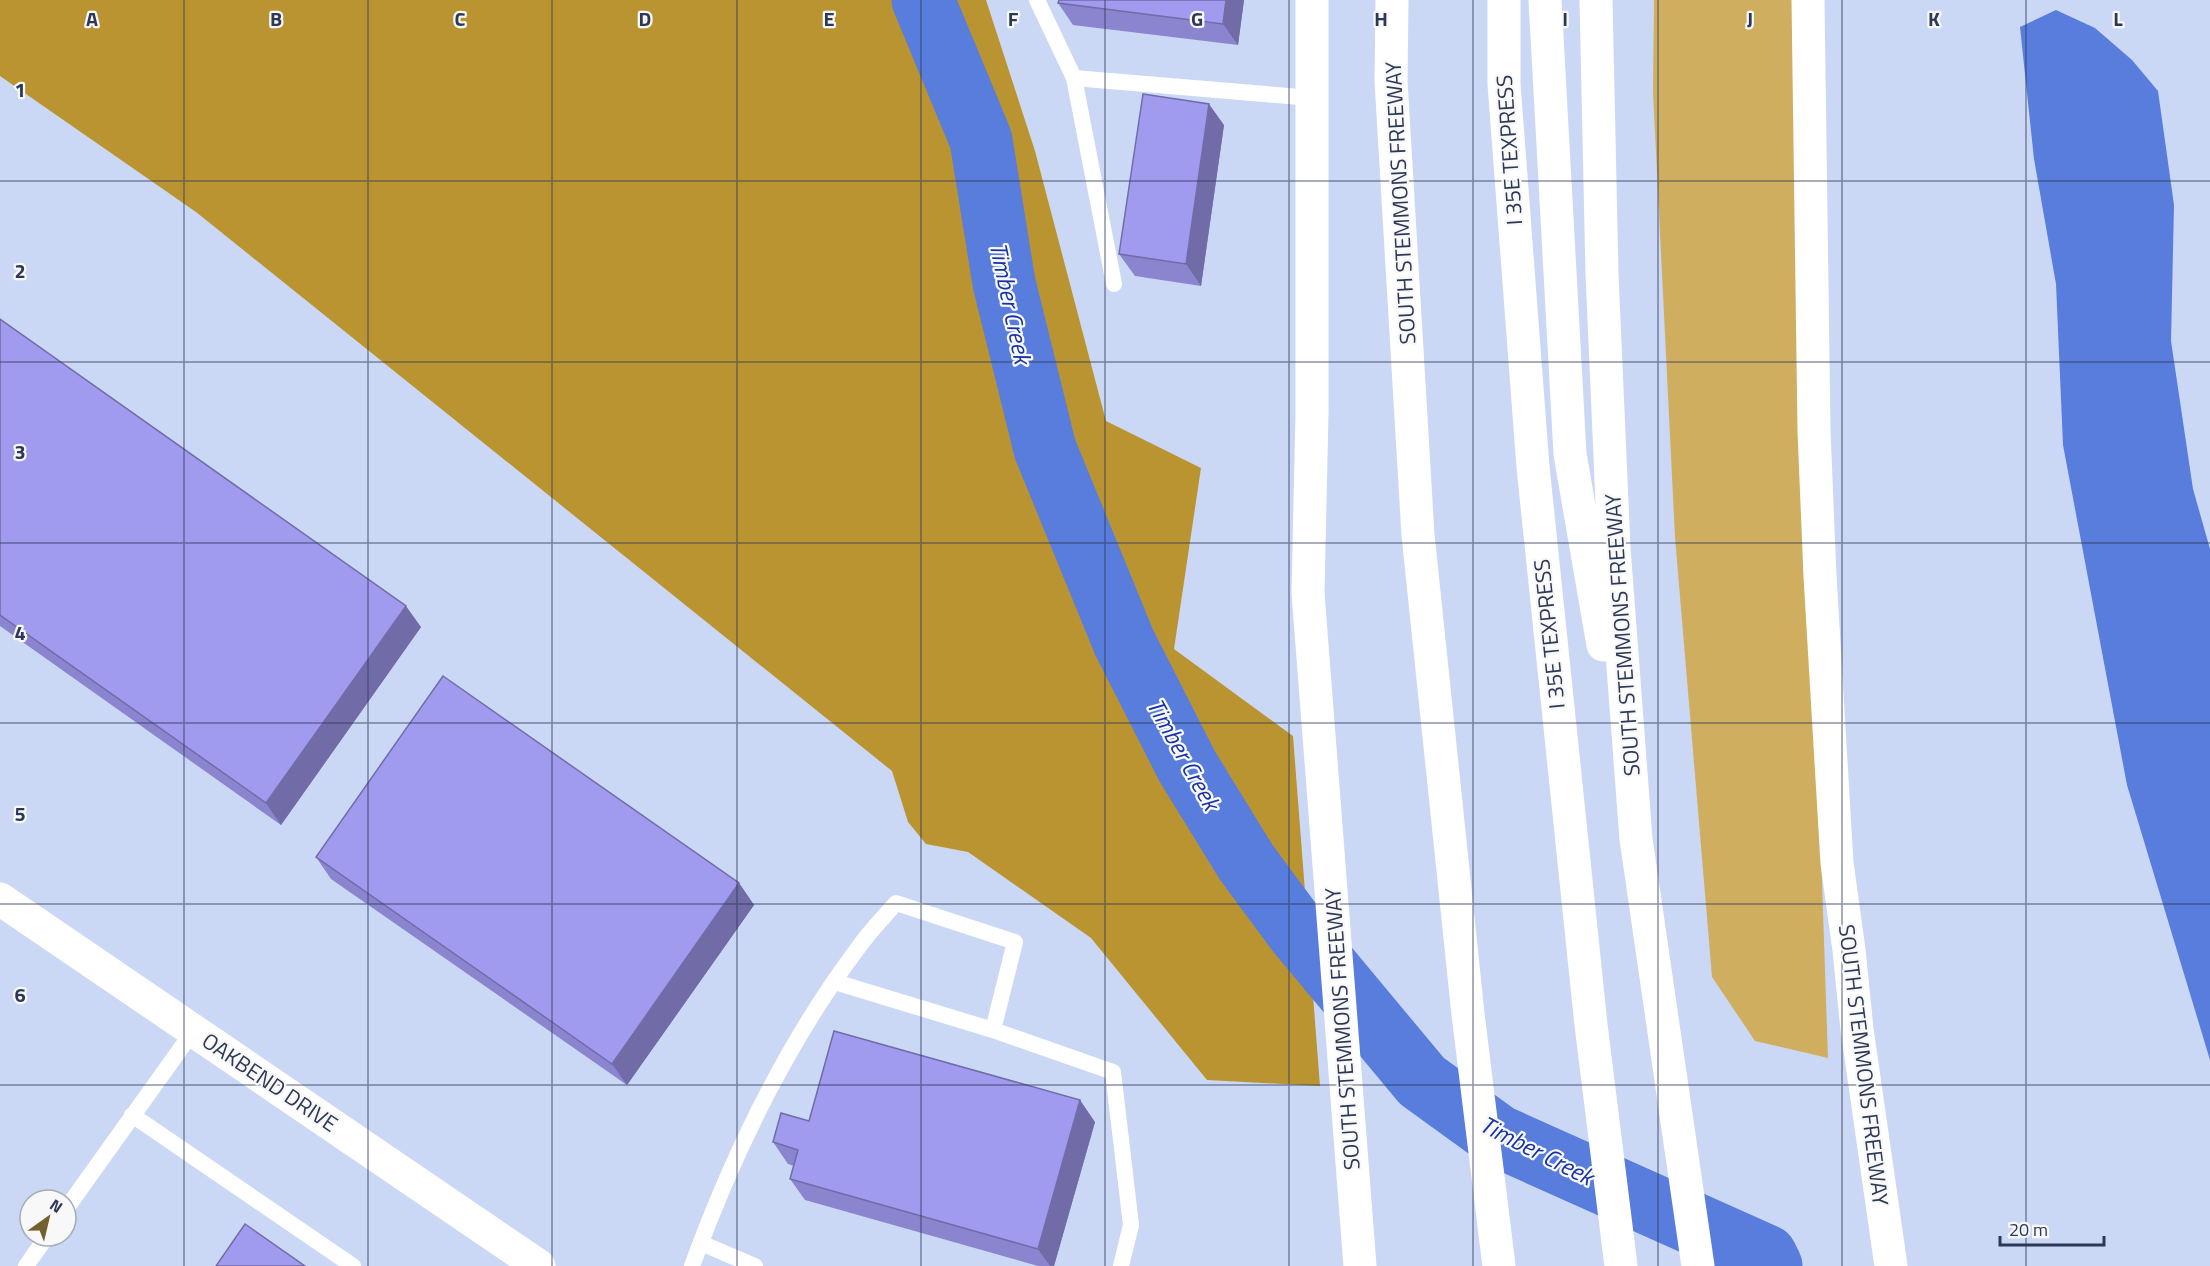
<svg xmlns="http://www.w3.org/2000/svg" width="2210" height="1266" font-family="'Titillium Web',sans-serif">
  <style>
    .green { fill: #d0ae60 }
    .forest { fill: #bb9432 }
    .water { fill: #587ddd }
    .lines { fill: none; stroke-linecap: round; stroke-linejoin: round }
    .river { stroke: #587ddd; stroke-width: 63 }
    .lane { stroke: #fff; stroke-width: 16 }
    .secondary { stroke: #fff; stroke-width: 33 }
    .highway { stroke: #fff; stroke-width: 33 }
    .wall { fill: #8a85ce }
    .shaded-wall { fill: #716ca8 }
    .building { fill: #a19bf0; stroke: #716ca8; stroke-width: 1.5 }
    .grid { fill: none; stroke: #2c3855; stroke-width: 1.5; stroke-opacity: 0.55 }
    .labels { text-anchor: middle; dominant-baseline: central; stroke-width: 4.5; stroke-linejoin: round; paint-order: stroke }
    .street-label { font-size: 22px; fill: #2c3855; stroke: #f8f8f8 }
    .water-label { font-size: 24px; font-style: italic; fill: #1733a2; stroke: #f8f8f8 }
    .grid-label { font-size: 20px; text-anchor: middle; font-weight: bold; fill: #2c3855; stroke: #f8f8f8; stroke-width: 4.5; stroke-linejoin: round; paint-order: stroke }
  </style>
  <rect width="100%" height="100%" fill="#cbd8f5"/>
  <path class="green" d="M1654,0H1792L1828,1058L1755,1041L1712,977L1675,537L1653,92Z"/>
  <path class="forest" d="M0,0H986L1035,151L1106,421L1201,468L1174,649L1293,736L1320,1086L1207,1080L1091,938L968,852L926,844L908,822L892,771L196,212L0,76Z"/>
  <path class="water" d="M2056,10L2095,28L2132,60L2158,91L2174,205L2171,341L2193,489L2210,549V1060L2127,785L2063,445L2056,284L2034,159L2020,27Z"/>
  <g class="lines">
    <path class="river" d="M923,0L981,140L1004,283L1045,449L1124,642L1187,766L1246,862L1297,931L1422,1081L1498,1136L1766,1256L1771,1266"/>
    <path class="lane" d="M1037,0L1074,78L1312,98
      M1074,78L1114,284
      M835,982L993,1030
      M132,1115L353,1266
      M66,1209L194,1030
      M701,1243L755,1266
      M26,1266L47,1236
      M692,1266C733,1154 786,1044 858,948C869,932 883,918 896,903L1015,942L993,1030L1113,1072L1131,1225L1121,1266"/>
    <path class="secondary" d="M1312,0V413L1308,593L1360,1266
      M1808,0L1814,431L1820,576L1837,863L1849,950L1857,1029L1891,1266
      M0,899L539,1266"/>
    <path class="highway" d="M1392,0L1391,81L1418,535L1468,1014L1499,1266
      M1504,0V84L1533,467L1591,1025L1621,1266
      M1545,0L1570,454L1603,645
      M1596,0L1602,274L1614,548L1636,839L1698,1266"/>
  </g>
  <path class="wall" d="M1059,0H1244L1238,45L1073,25L1058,3Z
    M1224,125L1201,286L1135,276L1119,254Z
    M0,319L421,627L281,825L0,626Z
    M316,857L739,883L754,905L627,1085L331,879Z
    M809,1121L1095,1122L1054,1266H1038L805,1200L790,1179L794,1166L788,1164L773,1142Z"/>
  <path class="shaded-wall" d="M1226,0H1244L1238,45L1223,24Z
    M1209,104L1224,125L1201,286L1186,264Z
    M406,606L421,627L281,825L266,803Z
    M739,883L754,905L627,1085L612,1064Z
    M1080,1100L1095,1122L1054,1266H1050L1038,1249Z"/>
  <path class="building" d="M1059,0H1226L1223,24L1058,3Z
    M1143,94L1209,104L1186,264L1119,254Z
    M0,319L406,606L266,803L0,615Z
    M443,676L739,883L612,1064L316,857Z
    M834,1031L1080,1100L1038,1249L790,1179L798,1150L773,1142L781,1113L809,1121Z
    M245,1224L305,1266H216Z"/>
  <path class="grid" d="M184,0V1266M368,0V1266M552,0V1266M737,0V1266M921,0V1266M1105,0V1266M1289,0V1266M1473,0V1266M1658,0V1266M1842,0V1266M2026,0V1266M0,181H2210M0,362H2210M0,543H2210M0,723H2210M0,904H2210M0,1085H2210"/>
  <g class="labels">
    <g class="street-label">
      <text transform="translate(1509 150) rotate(-94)">I 35E TEXPRESS</text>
      <text transform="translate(1400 203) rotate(-93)">SOUTH STEMMONS FREEWAY</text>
      <text transform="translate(1549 634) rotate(-96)">I 35E TEXPRESS</text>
      <text transform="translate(1622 635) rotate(-94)">SOUTH STEMMONS FREEWAY</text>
      <text transform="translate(1342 1029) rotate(-94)">SOUTH STEMMONS FREEWAY</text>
      <text transform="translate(1864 1065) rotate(83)">SOUTH STEMMONS FREEWAY</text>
      <text transform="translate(270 1082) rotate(34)">OAKBEND DRIVE</text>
    </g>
    <g class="water-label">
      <text transform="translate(1011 303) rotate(78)">Timber Creek</text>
      <text transform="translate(1184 754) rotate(61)">Timber Creek</text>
      <text transform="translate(1537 1150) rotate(27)">Timber Creek</text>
    </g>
  </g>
  <g class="grid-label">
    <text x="92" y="26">A</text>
    <text x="276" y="26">B</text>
    <text x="460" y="26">C</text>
    <text x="645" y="26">D</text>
    <text x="829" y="26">E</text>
    <text x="1013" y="26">F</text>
    <text x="1197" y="26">G</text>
    <text x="1381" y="26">H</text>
    <text x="1565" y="26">I</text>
    <text x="1750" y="26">J</text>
    <text x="1934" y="26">K</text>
    <text x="2118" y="26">L</text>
    <text x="20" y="97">1</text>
    <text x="20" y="278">2</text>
    <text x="20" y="459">3</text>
    <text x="20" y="640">4</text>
    <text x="20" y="821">5</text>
    <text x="20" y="1002">6</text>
  </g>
  <g transform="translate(48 1218) rotate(34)"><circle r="28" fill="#f8f8f8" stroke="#a6abb7" stroke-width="1.5"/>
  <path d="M0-4.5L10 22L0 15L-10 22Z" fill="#745f2e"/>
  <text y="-9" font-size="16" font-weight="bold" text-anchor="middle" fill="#2c3855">N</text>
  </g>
  <path d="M2000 1236v9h104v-9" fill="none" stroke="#2c3855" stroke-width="3"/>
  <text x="2009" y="1236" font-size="18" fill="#2c3855" stroke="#f8f8f8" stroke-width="4.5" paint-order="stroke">20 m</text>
</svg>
